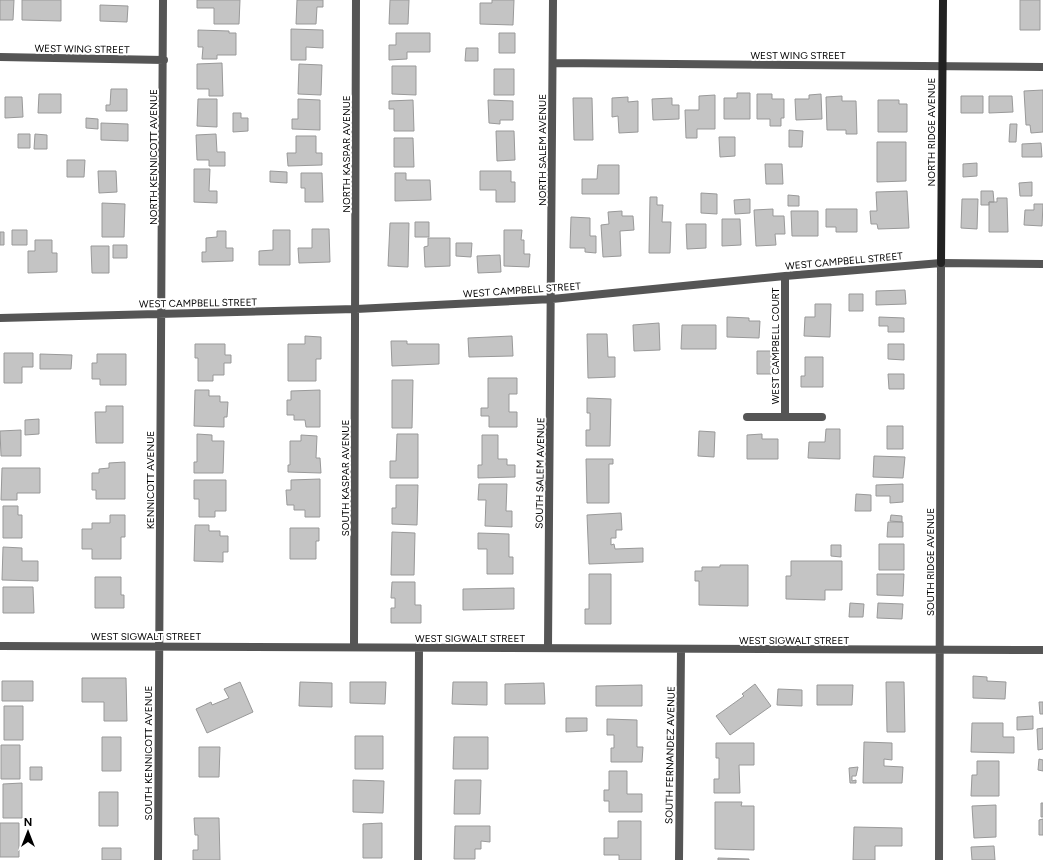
<svg xmlns="http://www.w3.org/2000/svg" width="1043" height="860" font-family="Figtree,sans-serif">
  <style>
    .building { fill: #c4c4c4; stroke: #999 }
    .lines { fill: none; stroke-linecap: round; stroke-linejoin: round }
    .street { stroke: #555; stroke-width: 8 }
    .secondary { stroke: #222; stroke-width: 8 }
    .labels { text-anchor: middle; dominant-baseline: central; stroke-width: 4; stroke-linejoin: round; paint-order: stroke }
    .street-label { font-size: 10px; fill: #000; stroke: #fff }
  </style>
  <rect width="100%" height="100%" fill="#fff"/>
  <path class="building" d="M0,0H14L13,20H0Z
    M22,0H61V21L22,20Z
    M197,0H240L239,24H214V8H197Z
    M297,0H323V7H317L316,24H296Z
    M390,0H409L408,24H389Z
    M492,0H514L513,25L480,24V3H492Z
    M1020,0H1040V30H1020Z
    M100,5L128,6L127,22L100,21Z
    M291,29L323,30V48L306,47V60H291Z
    M198,30L229,31V33H236V55H217V59H202L203,47H198Z
    M396,33H430V52H407V59L389,60V45H396Z
    M499,33H515V53H499Z
    M466,48H478V61H465Z
    M222,63L223,96H209V89H197V64Z
    M299,64L322,65L321,95L298,94Z
    M392,66H416V95L392,94Z
    M494,69H514V95H494Z
    M111,89H127V111H106V105H110Z
    M1043,90V132L1031,133L1030,125H1026L1024,91Z
    M737,93H750V119H724V98H737Z
    M39,94H61V113H38Z
    M757,94H772V99H784V118H781V126H770V119H757Z
    M821,94L822,119L796,120L795,99H809V95Z
    M715,95V129H697V138H686L685,110H699V96Z
    M842,96V101H856L857,134H846V130H827L826,97Z
    M961,96H983V113H961Z
    M989,96H1012L1013,112L989,113Z
    M5,97H22L23,117L5,118Z
    M628,97V102L638,101V132L619,133L618,116L612,117V98Z
    M573,98H592L593,140H574Z
    M672,98V105H679V119L653,120L652,99Z
    M198,99H217V127L197,126Z
    M298,99L320,100V130L292,129V119H298Z
    M413,100L414,131H394V109H389V101Z
    M488,100L513,101V120H500V124L489,123Z
    M878,100H899V104H907V132H878Z
    M233,113H241V118H248V131L233,132Z
    M86,118L98,119V129L86,128Z
    M101,123L128,124V141L101,140Z
    M1010,124H1017L1016,142H1009Z
    M789,130L803,131L802,147H789Z
    M496,131H514L515,160L497,161Z
    M18,134H30V148H18Z
    M35,134L47,135V149H34Z
    M216,134L217,152H225V166H209V160H197L196,135Z
    M296,136H316V153H322V165L288,166L287,153H296Z
    M719,137H735V156L720,157Z
    M394,138H413L414,167H394Z
    M877,142H906V181L877,182Z
    M1041,143L1042,157H1022V144Z
    M67,160H85L84,177H67Z
    M977,163V176L963,177V164Z
    M765,164H782L783,184H766Z
    M598,165H619V194H582V179H597Z
    M194,169H210L209,191H217V203L194,202Z
    M98,171H116L117,192L99,193Z
    M270,171L287,172V183L270,182Z
    M480,171H511V182H515V202H496V190H480Z
    M301,173H322L323,202H305V188H301Z
    M395,173H406V180H430L431,200L395,201Z
    M1032,182V196H1020L1019,183Z
    M907,191L909,228L878,229L877,224H871L870,211H877L876,192Z
    M981,191H993L994,202H989V205H981Z
    M701,193L717,194V214L701,213Z
    M788,195L799,196V206H788Z
    M650,197H657V205H663L662,222H671L670,253H649Z
    M997,198H1007L1008,232H989V202H997Z
    M750,199V213L735,214L734,200Z
    M962,199H978L977,229L961,228Z
    M102,203L125,204L124,237H102Z
    M1034,204H1043L1042,226L1024,225L1025,210H1034Z
    M773,209V216H784L785,234H775L776,245L756,246L754,210Z
    M826,209H857V232H836V227H826Z
    M622,211V216H633L634,230L620,231L621,256L603,257L601,225L609,224L608,212Z
    M791,211H818V236H792Z
    M571,217L590,218V236H596V253L585,252V248H570Z
    M722,219H740L741,245L722,246Z
    M415,222H429V237H415Z
    M390,223H409L408,267L388,266Z
    M686,224H706V248L687,249Z
    M312,229H329L330,262L299,263L298,248H312Z
    M12,230H27V245H12Z
    M273,230H290V265H259V251L273,250Z
    M504,230H522L521,240H524V254H530L529,267L504,266Z
    M217,231H226V248H233V261L202,262V252H206V238L217,237Z
    M0,232H4V245H0Z
    M428,238H450V266L425,267L424,247L428,246Z
    M35,240H52V253H57V272L28,273V251H35Z
    M456,243H472L471,257L456,256Z
    M113,245H127V258H113Z
    M91,246H109V273H92Z
    M500,255L501,272L478,273L477,256Z
    M905,290L906,304L876,305V291Z
    M849,294H863V311H849Z
    M815,304H831L830,337L804,336L805,317H815Z
    M727,317L749,318V321H760L759,338L727,337Z
    M879,317L904,318V332H888V326H879Z
    M659,323L660,350L634,351L633,325Z
    M682,325H716V349H681Z
    M587,334H607L608,357H615V377L588,378Z
    M305,336L321,337V359H316V381H288V344H305Z
    M512,336L513,356L469,357L468,338Z
    M391,341H407V344H439V364L392,366Z
    M195,344H225V355H231V363H224V375H213V381H198V358H195Z
    M888,344H904V360L888,359Z
    M757,351H774L773,374H757Z
    M4,353H33V367H22V383H4Z
    M40,354L72,355L71,369H40Z
    M97,354H126V385H100V379H92V363H97Z
    M805,357H823V387H801V376H805Z
    M888,374H904V389H889Z
    M488,378H517V394H509V412H517V427H489V416H481V408H488Z
    M392,380H413L412,428H392Z
    M195,390H209V396H220V402H228L227,417H224V427L194,426Z
    M320,390V427H306L305,420H294V415H287V400H291V391Z
    M587,398L611,399L610,446H586V430H590V413H587Z
    M106,406H123V443H96L95,412H106Z
    M39,419V434L25,435V420Z
    M887,426H903V449H887Z
    M826,429H840V459L808,458L809,442H825Z
    M21,430V456H1L0,431Z
    M699,431L715,432L714,457L698,456Z
    M197,434L212,435V441H224L223,473H194V462H197Z
    M397,434H418V478H390V461H396Z
    M762,434V439H778V459H747V435Z
    M301,435L317,436L316,458H320L321,473L288,472V465H290V441H301Z
    M482,435H498V459H507V465H515V477L478,478V465H482Z
    M874,456L905,457L903,478L873,477Z
    M586,459H613V464H609V503H587Z
    M125,462V499H96V490H92V473H99V469L109,468V463Z
    M2,468H40V493H17V500H1Z
    M320,479V517H305V510H294V505H287L286,490H291V480Z
    M194,480H226V511H215V517H199V499H194Z
    M479,484H507L506,511H512V527L485,526L486,500H478Z
    M903,484V502L890,503V496H876V485Z
    M396,485H418L417,525L392,524V508H396Z
    M856,494L871,495V511H855Z
    M3,506H18V515H22V538H3Z
    M621,513L622,530H616V538H611V545L614,544L615,549L643,548V562L589,564L587,515Z
    M110,515H125V537H121V559H92V549H82V529H92V523H110Z
    M891,515L902,516V522L890,521Z
    M888,522H903V537H887Z
    M195,525H209V531H220V536H228V552H223V562L194,561Z
    M290,528H319V541H316V559H290Z
    M392,532L415,533L414,575H391Z
    M478,533L509,534V557H513V574H487V549H478Z
    M879,544H904V570H879Z
    M831,545H841V557L831,556Z
    M3,547L22,548V561H38V581L2,580Z
    M791,561H842V590H825V600L786,599V576H791Z
    M720,565H748V606L699,605V581H695V571H702V567H720Z
    M589,574H611V624H585V609H589Z
    M877,574H904L903,596L877,595Z
    M95,577H121V595H124V608H95Z
    M392,582H415V605H421V623H391V608H395V598H391Z
    M3,587H33L34,613H3Z
    M514,588V609L463,610V589Z
    M850,603L864,604L863,617H849Z
    M878,603L903,604L902,619L877,618Z
    M973,676L987,677V681L1006,682L1005,699L973,698Z
    M82,678H126L127,721H104V702H82Z
    M2,681H33V701H2Z
    M240,682L253,712L207,733L196,709L211,702L212,705L229,698L224,689Z
    M300,682L332,683V707L299,706Z
    M350,682H386L385,704L350,703Z
    M453,682H487V705L452,704Z
    M886,682H904L905,732H887Z
    M544,683L545,704H505V684Z
    M755,684L771,706L730,735L716,716L744,696L742,694Z
    M642,685V706H596V686Z
    M817,685H853L852,705H817Z
    M778,689L802,690V706L777,705Z
    M1039,702H1043V714H1040Z
    M4,706H23V740H4Z
    M1033,716V729L1017,730V717Z
    M566,718H587V731L566,732Z
    M607,719L637,720V747H643L642,762H611V748H614V735H607Z
    M972,723H1003V737H1014V753L971,752Z
    M1043,728V749L1038,750L1037,729Z
    M355,736H383V769H355Z
    M102,737H121V771H102Z
    M454,737H488V769H453Z
    M864,742L892,743V760L884,759V766L903,767L902,783H863Z
    M716,743H754V765H739L740,793H714V779H719V758H716Z
    M1,745H20V779H1Z
    M199,747H220L219,777H199Z
    M1039,759L1043,760V771L1038,770Z
    M977,761H999V796H971L972,775H977Z
    M30,767H42V780H30Z
    M858,767L856,776H852V781L856,780V783H850L849,768Z
    M609,771H627V794H642V812H609V801H604V790H609Z
    M353,780L384,781L383,813L353,812Z
    M455,780H481L480,814H454Z
    M22,783V818H3V784Z
    M99,792H118V826H99Z
    M715,802H742L741,806H754V850L715,849Z
    M1041,803H1043V817H1041Z
    M996,805V837L974,838L972,806Z
    M194,818H219L220,860H193V850H198V835H195Z
    M1043,819V835H1039V820Z
    M618,821H641V860H619V855H604V838H618Z
    M0,823H19V857H0Z
    M382,823V858H363V824Z
    M455,826H490V842L481,841V849H475V859H454Z
    M854,827L902,828V846H875V860H853Z
    M994,846L995,860H972L971,847Z
    M102,848H121V860H102Z
    M718,858L749,859V860H718Z"/>
  <g class="lines">
    <path class="street" d="M0,57L164,60
      M553,63L1043,67
      M0,318L356,309L552,299L785,276L941,263L1043,264
      M747,417H822
      M785,417V276
      M0,646L1043,650
      M354,647L356,0
      M548,647L553,0
      M158,860L163,0
      M418,860L419,648
      M679,860L681,649
      M939,860L941,263"/>
    <path class="secondary" d="M941,263L943,0"/>
  </g>
  <g class="labels">
    <g class="street-label">
      <text transform="translate(82 49) rotate(1)">WEST WING STREET</text>
      <text x="798" y="55">WEST WING STREET</text>
      <text transform="translate(931 132) rotate(-90)">NORTH RIDGE AVENUE</text>
      <text transform="translate(542 150) rotate(-90)">NORTH SALEM AVENUE</text>
      <text transform="translate(346 154) rotate(-90)">NORTH KASPAR AVENUE</text>
      <text transform="translate(153 157) rotate(-90)">NORTH KENNICOTT AVENUE</text>
      <text transform="translate(844 261) rotate(-5)">WEST CAMPBELL STREET</text>
      <text transform="translate(522 290) rotate(-4)">WEST CAMPBELL STREET</text>
      <text transform="translate(198 303) rotate(-1)">WEST CAMPBELL STREET</text>
      <text transform="translate(775 346) rotate(-90)">WEST CAMPBELL COURT</text>
      <text transform="translate(540 473) rotate(-89)">SOUTH SALEM AVENUE</text>
      <text transform="translate(345 478) rotate(-90)">SOUTH KASPAR AVENUE</text>
      <text transform="translate(150 480) rotate(-90)">KENNICOTT AVENUE</text>
      <text transform="translate(930 562) rotate(-90)">SOUTH RIDGE AVENUE</text>
      <text x="146" y="636">WEST SIGWALT STREET</text>
      <text x="470" y="638">WEST SIGWALT STREET</text>
      <text x="794" y="640">WEST SIGWALT STREET</text>
      <text transform="translate(148 753) rotate(-90)">SOUTH KENNICOTT AVENUE</text>
      <text transform="translate(670 755) rotate(-89)">SOUTH FERNANDEZ AVENUE</text>
    </g>
  </g>
  <g transform="translate(28 832)" stroke="#ffffff" stroke-width="3" paint-order="stroke">
  <path d="M0-3L7 15L0 10L-7 15Z" fill="#000000"/>
  <text y="-6" font-size="11" font-weight="bold" text-anchor="middle" fill="#000000">N</text>
  </g>
</svg>
